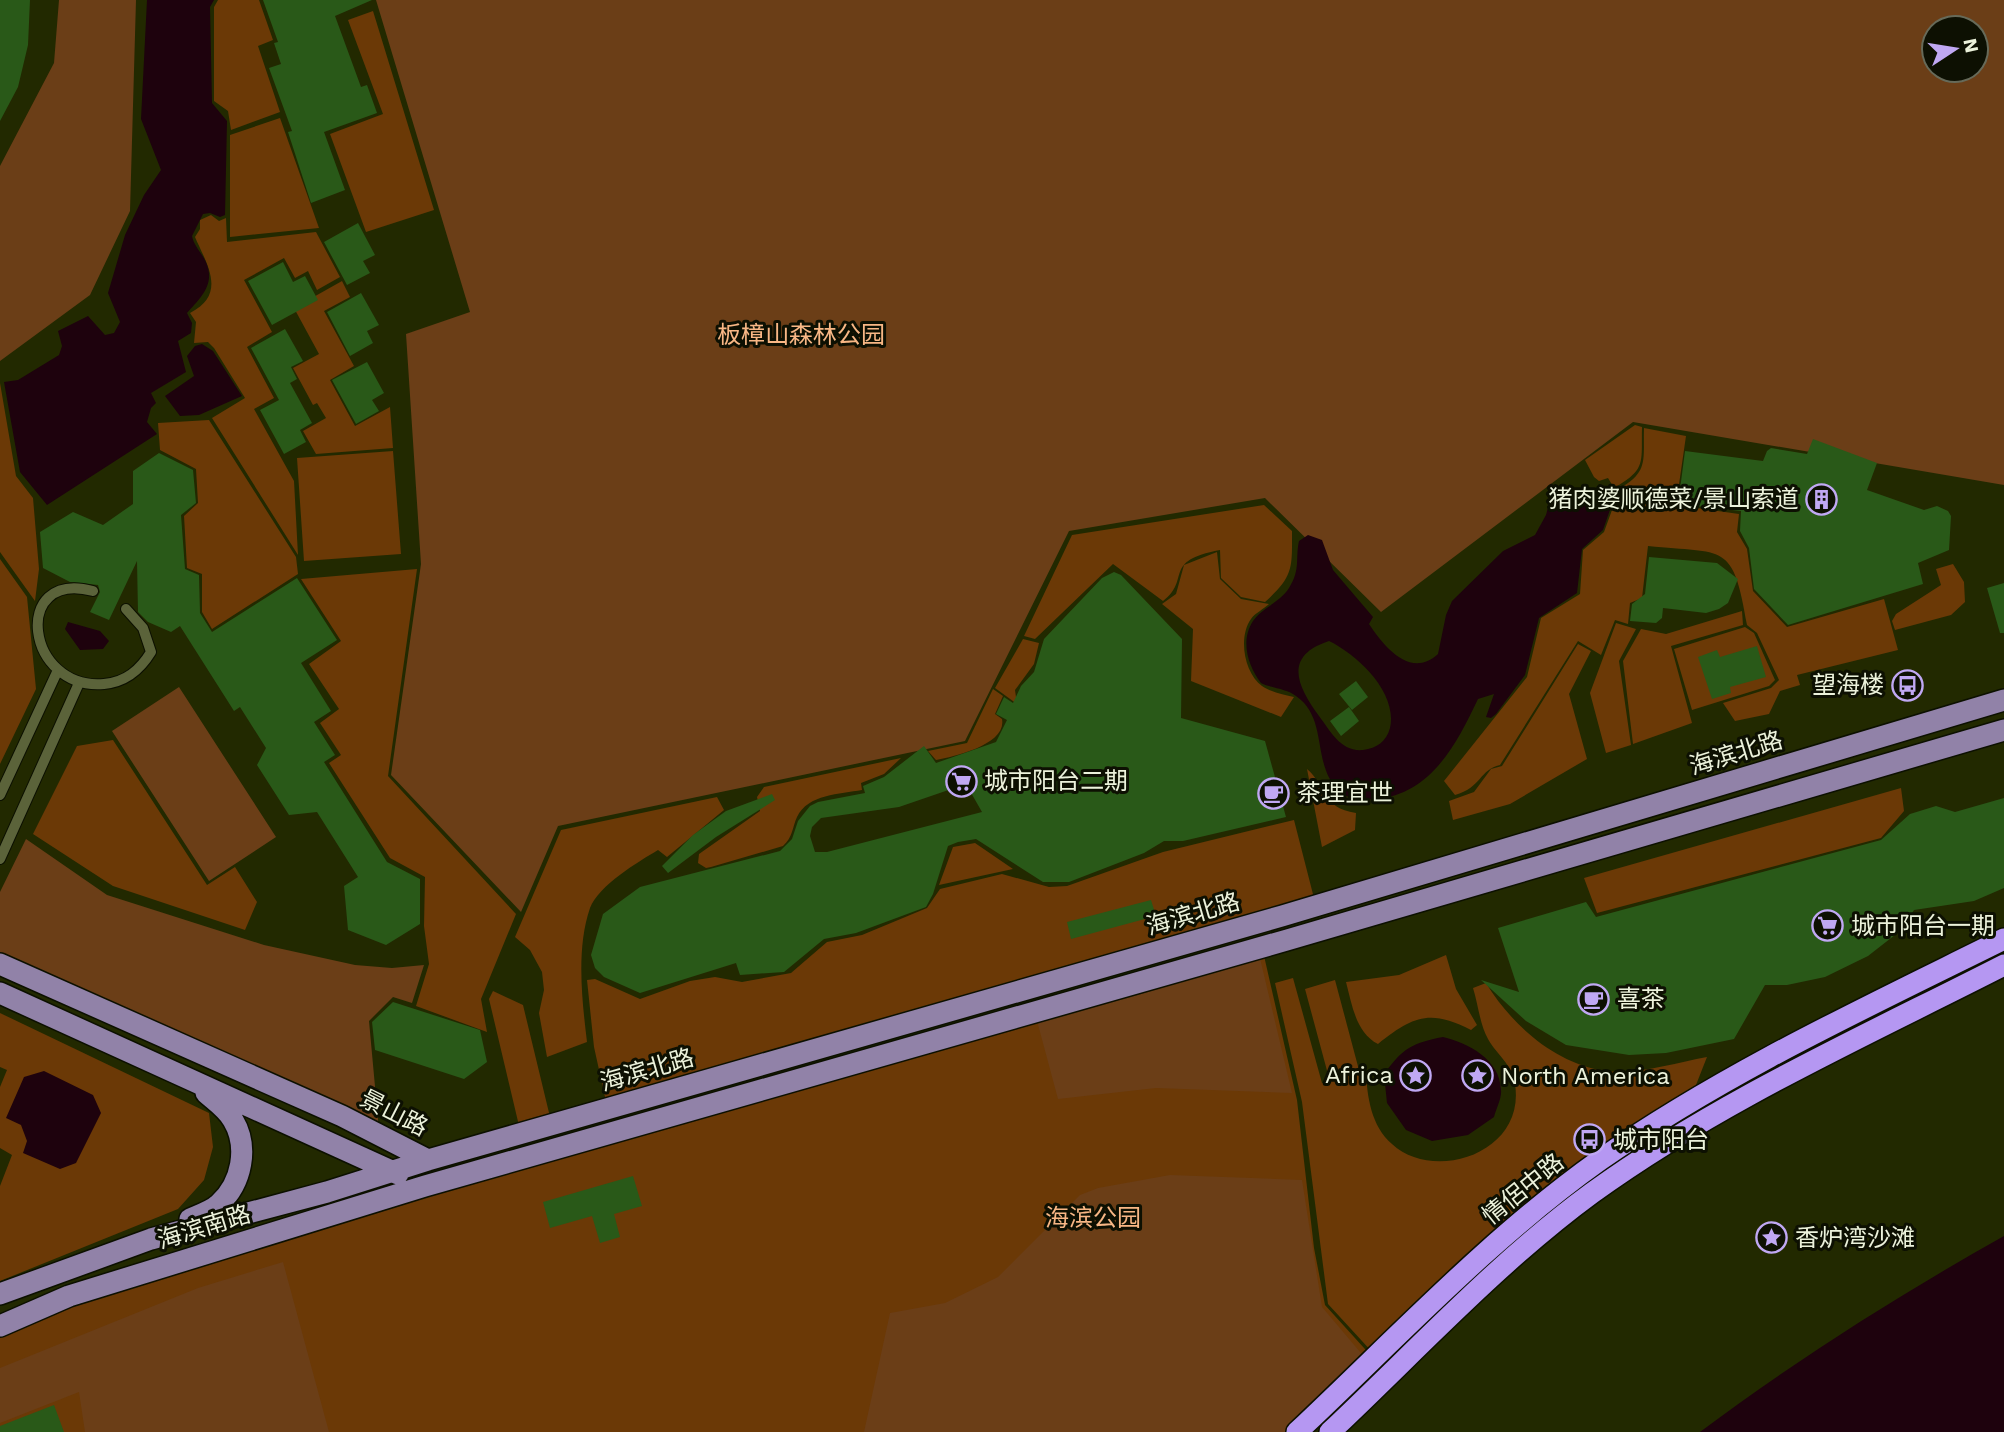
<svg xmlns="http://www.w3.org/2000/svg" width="2004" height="1432" font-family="'Work Sans','Noto Sans SC',sans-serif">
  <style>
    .green { fill: #6b3906 }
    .forest { fill: #6b3e17; fill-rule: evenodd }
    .water { fill: #1e020d; fill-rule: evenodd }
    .building { fill: #295918; fill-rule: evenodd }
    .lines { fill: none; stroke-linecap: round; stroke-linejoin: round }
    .lane-casing { stroke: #0c1000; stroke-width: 12 }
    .primary-casing { stroke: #0c1000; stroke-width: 24 }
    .highway-casing { stroke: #0c1000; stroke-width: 24 }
    .lane { stroke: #5b633a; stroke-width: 10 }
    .primary { stroke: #9182a8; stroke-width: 21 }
    .highway { stroke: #b597f2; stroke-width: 21 }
    .labels { text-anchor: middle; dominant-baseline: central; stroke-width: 6; stroke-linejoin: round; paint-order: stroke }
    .park-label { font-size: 24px; fill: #f8b785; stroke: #0d1002 }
    .poi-label { font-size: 24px; fill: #ecf2db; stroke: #0d1002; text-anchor: start }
    .street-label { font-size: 24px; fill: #ecf2db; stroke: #0d1002 }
  </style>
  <rect width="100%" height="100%" fill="#222900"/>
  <path class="green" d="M218,0H259L273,40L258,46L280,112L231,130L228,111L214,101V7Z
    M373,11L434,210L366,232L330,134L383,114L348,20Z
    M280,118L319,228L230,237V135Z
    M211,215L219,221L226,218L227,242L316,232L340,277L317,290L308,271L295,278L284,258L244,280L272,332L247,347L274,398L254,409L294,481L298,555L212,418L245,398L214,348L208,342L194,343L196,322L190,313C228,294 206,263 195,237L200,229V220Z
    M342,281L350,297L324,311L354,366L330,380L355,426L390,407L393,448L316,454L303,431L326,418L317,403L313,405L293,368L319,354L294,308Z
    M0,383L16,476L33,498L39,569L35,601L0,552Z
    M209,420L296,557L298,574L212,629L202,612V574L187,568L184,516L198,503L196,469L160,450L158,423Z
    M1635,425L1642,427C1641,463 1647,469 1614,488L1608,478L1599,481L1594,477L1585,460Z
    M1644,428L1686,436L1676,505L1739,514L1737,532L1747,549L1753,591L1787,627L1884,599L1898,650L1797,675L1800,685L1780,691L1769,714L1735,721L1723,703L1771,688L1779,680L1757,633L1747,625C1733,541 1725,554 1648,546L1642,598L1630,603L1628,624L1615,620L1601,655L1578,641L1500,765C1480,769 1481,788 1455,795L1444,781L1527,677L1541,618L1580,594L1583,550L1604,532L1620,488C1649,472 1643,459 1644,428Z
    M393,451L401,554L304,561L297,458Z
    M1264,505L1292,531C1292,568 1294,576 1265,602L1241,597L1221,578L1220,550C1161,561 1192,579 1163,601L1113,564L1035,639L1024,636L1072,535Z
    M1217,552L1220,579L1241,599L1269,604C1264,609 1255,613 1251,619C1238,637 1244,673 1262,686C1271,692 1284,695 1294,697L1281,717L1191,681L1193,629L1162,604L1176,594L1184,565Z
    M0,559L27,597L36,689L0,764Z
    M1953,564L1964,582L1965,602L1951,615L1895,630L1892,621L1896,614L1941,585L1936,569Z
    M417,569L388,776L516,914L481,999L487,1032L416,1006L429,964L424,926L425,877L390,858L329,763L341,755L320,723L339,709L309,664L341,641L301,579Z
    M1742,611L1743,625L1671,646L1692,723L1633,744L1623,661L1641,629L1666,634Z
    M1616,623L1636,629L1619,661L1631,745L1606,753L1590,693Z
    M1745,627L1754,633L1775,680L1769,686L1692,710L1674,649Z
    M1023,639L1039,643L1034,664L1015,690L1017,704L995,688Z
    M1578,644L1591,651L1569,694L1587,759L1510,804L1453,820L1449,801L1474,792L1491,769L1502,766Z
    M993,689L1003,696L995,714L1002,719C1007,744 956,756 936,760L928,751L967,743Z
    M113,740L207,885L235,867L257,902L245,930L113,886L33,834L77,746Z
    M901,758L884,774L861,783L862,790C840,794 808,794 797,817C792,828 793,837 783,846L711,867L706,868L698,863L699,854L760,811L757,797L764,787Z
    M1307,769C1326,785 1321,808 1356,813L1355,830L1322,847Z
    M1901,788L1904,811L1881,838L1597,913L1584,878Z
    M717,797L724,810L667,857L658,850C638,862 599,885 590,908C576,949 582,1000 587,1042L547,1057L539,1013L544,990L542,972L530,950L515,937L561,830Z
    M1294,820L1315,902L607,1106L594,1047L587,980L595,979L640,999L690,981L715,977L742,982L791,973L827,942L862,935L927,908L940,889L1002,874L1049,887L1067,886L1163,852Z
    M975,843L1013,869L939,885L953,847Z
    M1262,947L1297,1100L1314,1248L1325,1305L1374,1359L1297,1432H0V1326L70,1296Z
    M1446,955L1456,989L1477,1025L1471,1030C1430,1009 1413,1016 1378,1044C1356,1033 1352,1005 1346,982L1399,975Z
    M1293,978L1322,1083L1366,1071C1367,1096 1371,1126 1392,1144C1434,1183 1526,1153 1515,1084C1512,1064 1497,1055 1488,1039C1480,1025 1478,1004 1473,988L1486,983C1511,1024 1554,1063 1605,1071C1637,1075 1675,1063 1707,1057L1694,1090L1373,1353L1328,1304L1302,1102L1275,983Z
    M1335,980L1359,1070L1329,1078L1305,989Z
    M493,991L523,1005L551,1121L520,1130L489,999Z
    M0,1013L209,1113L213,1147L204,1180L178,1209L0,1281V1186L12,1155L0,1148V1087L7,1070L0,1067Z"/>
  <path class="forest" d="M59,0H136L130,211L90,295L0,361V166L54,63Z
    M376,0H2004V485L1633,422L1381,612L1265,498L1069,531L965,741L558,826L521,912L391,775L421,564L406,334L470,312ZM1934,28H1976V70H1934Z
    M179,687L276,837L209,881L112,731Z
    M26,839L107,895L264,945L355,965L392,968L424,965L412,1003L393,997L369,1021L379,1130L0,957V892Z
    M1259,954L1292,1093L1156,1088L1058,1099L1036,1017Z
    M1170,1175L1302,1180L1322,1307L1366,1359L1288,1432H864L890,1313L945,1303L998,1277L1080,1195L1098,1188Z
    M283,1262L329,1432H85L79,1392L0,1423V1368L198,1288Z"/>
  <path class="water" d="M147,0H214L210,7L212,103L227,121L225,215L220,217L210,213L203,214L192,236C194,246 201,252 205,260C217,284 200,298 187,313L192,323L191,333L178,341L186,372L151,393L156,403L151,408L147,422L157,434L47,505L20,472L4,382L18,380L59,355L62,346L58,331L88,316L105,335L114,333L120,322L108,293L125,235L144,195L161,170L141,119Z
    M202,344L213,351L242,396L199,415L180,416L165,396L194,376L187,356L195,346Z
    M1585,488L1612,504L1603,530L1582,549L1577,593L1539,618L1525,675L1496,714L1491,718L1486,717L1494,694L1478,699C1457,743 1431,795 1375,799C1363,800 1349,800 1339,791C1311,764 1329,719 1296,696C1287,689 1271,688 1261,683C1248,666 1240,641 1253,621C1262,608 1280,602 1289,588C1301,569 1295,559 1299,541L1308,535L1322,540L1333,570L1373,617L1369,624C1383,645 1410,680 1438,654L1446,615L1452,601L1503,551L1535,535L1546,515L1553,489L1575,495ZM1329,641C1358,655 1398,693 1390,728C1386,742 1377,748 1363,750C1341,752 1331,732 1319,716C1297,686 1283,656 1329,641Z
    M68,622L100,631L109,641L103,649L80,650L65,629Z
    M1443,1037C1468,1043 1500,1059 1501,1090C1502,1098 1496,1109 1494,1117L1468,1135L1432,1141L1406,1130L1387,1103L1384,1074C1403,1048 1412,1043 1443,1037Z
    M44,1071L93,1095L101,1113L76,1163L60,1169L23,1153L27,1141L21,1125L6,1118L24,1077Z
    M2004,1236V1432H1700C1796,1360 1899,1295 2004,1236Z"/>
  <path class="building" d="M0,0H30L28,45L18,87L0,121Z
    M263,0H372L335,16L361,87L367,85L377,113L324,132L345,190L311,203L288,132L292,131L269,68L281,64L274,43L278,42Z
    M358,223L375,255L363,261L370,273L347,285L324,242Z
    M283,262L293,282L305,276L318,300L272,325L248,281Z
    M361,293L379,325L367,331L373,343L350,356L327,312Z
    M285,329L303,361L291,367L297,379L290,383L312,423L300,430L306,442L284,454L260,410L279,400L251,348Z
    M367,362L384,393L372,400L379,411L356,424L332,380Z
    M1813,439L1877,463L1867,490L1924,510L1937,506L1948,511L1951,516L1949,550L1918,563L1923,584L1788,625L1754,589L1749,548L1740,531L1741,511L1687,505L1679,497L1685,451L1763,461L1767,451L1771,448L1807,454Z
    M159,453L193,470L196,503L181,515L185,569L199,575L200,613L212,632L297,578L337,640L301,663L331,711L314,722L335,755L324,762L387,862L420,879V924L386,945L348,930L344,886L358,877L317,812L289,815L257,765L266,748L240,707L234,711L180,626L171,632L148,622L138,612L137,561L109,620L90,612L100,592L98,585L70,582L43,568L40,532L73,512L103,525L133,504V471Z
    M1649,557L1717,563L1738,579L1728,603L1719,609L1706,613L1663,608L1662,618L1656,623L1630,621L1632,604L1645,594Z
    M1114,572L1121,575L1182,639L1181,718L1265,741L1286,817L1183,841H1164L1144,853L1069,882H1043L976,839L958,842L948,846L933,894L926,907L856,933L824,939L784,972L740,975L736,963L640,993L604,977L595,968L591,955L603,914L640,887L780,851L792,839L798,821L810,806L818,802L865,793L863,786L884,777L924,746L936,763L996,742L1007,720L996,714L1004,697L1013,703L1021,686L1034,672L1044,639L1102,578ZM966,784L982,812L827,852H815L810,836L812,827L821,818L899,807Z
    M2004,583V633H2000L1987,588Z
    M1757,646L1766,677L1730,687L1731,693L1712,699L1698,657L1717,650L1720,657Z
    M1356,681L1368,697L1352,710L1339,694Z
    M1349,707L1359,721L1341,736L1330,721Z
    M772,794L775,800L716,837L668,873L662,866L693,835L726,811Z
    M2004,798V888L1974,901L1914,910L1900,931L1868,956L1825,977L1787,985H1765L1734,1039L1666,1053L1629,1055L1566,1045L1526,1021L1481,980L1519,992L1498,928L1586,902L1596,917L1881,840L1910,814L1936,806L1955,812Z
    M1151,900L1156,916L1071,939L1067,922Z
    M393,1002L480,1030L487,1062L464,1079L375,1050L372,1022Z
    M633,1176L642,1206L614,1214L620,1237L600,1243L592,1216L550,1228L543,1202Z
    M54,1405L64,1432H0V1426Z"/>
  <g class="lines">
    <defs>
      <path id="lane" d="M93,591C10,569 26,691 104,684C126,682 140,670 151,652L143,628L126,609
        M0,795L57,672
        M0,859L79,683"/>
      <path id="primary" d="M0,964L342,1116L428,1160
        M0,993L398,1174
        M190,1219C199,1215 212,1211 219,1204C242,1183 249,1147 233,1120C227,1109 215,1101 206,1093
        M0,1294L151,1239L327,1192L428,1160L1282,916L2004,700
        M0,1326L69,1296L425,1186L1287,940L2004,730"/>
      <path id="highway" d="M1297,1432C1395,1340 1490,1238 1600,1160C1726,1072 1867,1007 2004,939
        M1330,1432C1414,1353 1499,1261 1592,1193C1719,1101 1865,1036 2004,965"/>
    </defs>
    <use href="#lane" class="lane-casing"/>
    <use href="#primary" class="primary-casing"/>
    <use href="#highway" class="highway-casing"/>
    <use href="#lane" class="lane"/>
    <use href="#primary" class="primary"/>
    <use href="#highway" class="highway"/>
  </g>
  <defs>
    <symbol id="building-ring" viewBox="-11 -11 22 22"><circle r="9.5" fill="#0d1002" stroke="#c0a8f3" stroke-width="1.5"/><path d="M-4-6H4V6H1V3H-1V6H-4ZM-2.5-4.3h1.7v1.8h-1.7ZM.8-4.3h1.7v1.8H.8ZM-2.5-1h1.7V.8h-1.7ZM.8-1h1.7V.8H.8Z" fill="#c0a8f3"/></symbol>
    <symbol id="bus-ring" viewBox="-11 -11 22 22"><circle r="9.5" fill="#0d1002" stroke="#c0a8f3" stroke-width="1.5"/><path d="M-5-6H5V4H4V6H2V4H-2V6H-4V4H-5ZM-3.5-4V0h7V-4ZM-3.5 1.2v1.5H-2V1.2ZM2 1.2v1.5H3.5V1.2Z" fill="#c0a8f3"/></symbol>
    <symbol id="supermarket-ring" viewBox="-11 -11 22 22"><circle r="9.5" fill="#0d1002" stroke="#c0a8f3" stroke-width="1.5"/><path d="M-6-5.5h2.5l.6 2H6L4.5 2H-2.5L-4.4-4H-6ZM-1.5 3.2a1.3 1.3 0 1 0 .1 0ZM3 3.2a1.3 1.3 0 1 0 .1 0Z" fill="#c0a8f3"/></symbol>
    <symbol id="cafe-ring" viewBox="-11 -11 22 22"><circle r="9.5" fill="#0d1002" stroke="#c0a8f3" stroke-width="1.5"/><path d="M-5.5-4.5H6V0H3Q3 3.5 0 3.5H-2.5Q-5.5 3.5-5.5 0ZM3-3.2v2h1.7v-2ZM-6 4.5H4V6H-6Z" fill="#c0a8f3"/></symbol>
    <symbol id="sight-ring" viewBox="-11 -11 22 22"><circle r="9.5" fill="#0d1002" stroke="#c0a8f3" stroke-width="1.5"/><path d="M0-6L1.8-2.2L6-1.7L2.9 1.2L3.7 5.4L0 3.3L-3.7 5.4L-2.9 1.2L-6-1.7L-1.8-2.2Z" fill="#c0a8f3"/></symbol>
  </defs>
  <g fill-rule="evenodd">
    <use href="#building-ring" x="1804" y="482" width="35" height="35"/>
    <use href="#bus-ring" x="1890" y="668" width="35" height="35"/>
    <use href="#supermarket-ring" x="944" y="764" width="35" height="35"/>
    <use href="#cafe-ring" x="1256" y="776" width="35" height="35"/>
    <use href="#supermarket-ring" x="1810" y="908" width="35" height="35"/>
    <use href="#cafe-ring" x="1576" y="982" width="35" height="35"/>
    <use href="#sight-ring" x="1398" y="1058" width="35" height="35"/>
    <use href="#sight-ring" x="1460" y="1058" width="35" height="35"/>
    <use href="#bus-ring" x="1572" y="1122" width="35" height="35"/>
    <use href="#sight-ring" x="1754" y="1220" width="35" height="35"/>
  </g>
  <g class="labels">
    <g class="park-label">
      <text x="801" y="335">板樟山森林公园</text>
      <text x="1093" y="1218">海滨公园</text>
    </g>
    <g class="poi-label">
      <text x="1799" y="499" text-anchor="end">猪肉婆顺德菜/景山索道</text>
      <text x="1884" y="685" text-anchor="end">望海楼</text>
      <text x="984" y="781">城市阳台二期</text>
      <text x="1297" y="793">茶理宜世</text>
      <text x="1851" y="926">城市阳台一期</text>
      <text x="1617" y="999">喜茶</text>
      <text x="1393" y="1075" text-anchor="end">Africa</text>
      <text x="1501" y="1076">North America</text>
      <text x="1613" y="1140">城市阳台</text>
      <text x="1795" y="1238">香炉湾沙滩</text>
    </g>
    <g class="street-label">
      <text transform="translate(1736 753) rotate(-17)">海滨北路</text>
      <text transform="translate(1193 914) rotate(-16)">海滨北路</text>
      <text transform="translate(647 1070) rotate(-16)">海滨北路</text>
      <text transform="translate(394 1113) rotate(27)">景山路</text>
      <text transform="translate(1523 1189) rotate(-39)">情侶中路</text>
      <text transform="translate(204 1227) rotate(-17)">海滨南路</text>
    </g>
  </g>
  <g transform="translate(1955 49) rotate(78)"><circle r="33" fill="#0d1002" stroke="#666a59" stroke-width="2"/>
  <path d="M0-5L12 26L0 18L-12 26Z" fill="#c0a8f3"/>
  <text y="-10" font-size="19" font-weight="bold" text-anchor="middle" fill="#ecf2db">N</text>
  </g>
</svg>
